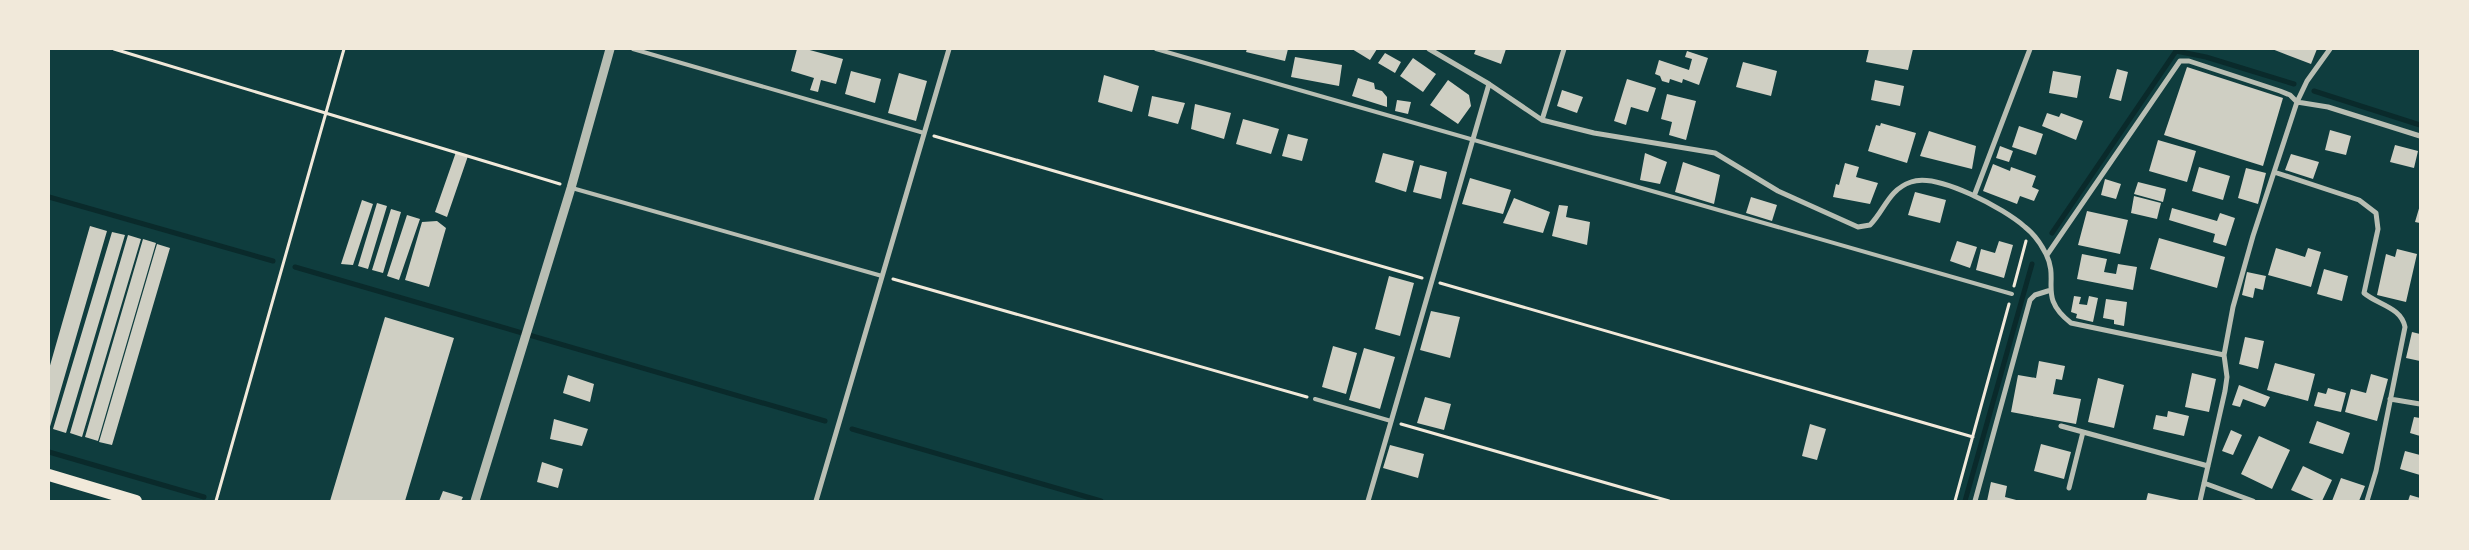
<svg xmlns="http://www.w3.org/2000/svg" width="2469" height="550" font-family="'PT Sans Narrow',sans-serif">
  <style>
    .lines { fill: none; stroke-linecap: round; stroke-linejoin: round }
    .stream { stroke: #0a2a2b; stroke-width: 5 }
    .building { fill: #cfcfc3 }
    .path { stroke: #f1e9da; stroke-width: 3 }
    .service { stroke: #b8beb3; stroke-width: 4 }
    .minor { stroke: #b8beb3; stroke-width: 5 }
    .tertiary { stroke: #b8beb3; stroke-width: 9 }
    .primary { stroke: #f1e9da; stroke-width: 12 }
  </style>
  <rect width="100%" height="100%" fill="#0f3d3e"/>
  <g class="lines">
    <path class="stream" d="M2314,91L2420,125
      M49,197L273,261
      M2052,233L2176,51L2206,57L2294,84
      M295,267L825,421
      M852,429L1101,501
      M49,452L204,497
      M1965,501L2032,264"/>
  </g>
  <path class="building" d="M797,49H806L843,59L836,84L821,80L818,92L810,90L814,78L791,71Z
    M1247,49H1288L1285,61L1246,52Z
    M1352,49H1377L1370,60Z
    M1476,49H1506L1501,64L1474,54Z
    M1869,49H1913L1908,70L1866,62Z
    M2272,49H2317L2311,64Z
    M1687,51L1708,58L1699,85L1683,79L1682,83L1670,79L1669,83L1662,81L1660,76L1655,74L1659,60L1689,70L1692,59L1685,57Z
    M1385,53L1401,62L1395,73L1378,63Z
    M1295,57L1342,65L1339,86L1291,77Z
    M1413,58L1436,74L1423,92L1400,76Z
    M1743,62L1777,71L1771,96L1736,87Z
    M2187,67L2283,98L2263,166L2164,135Z
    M2117,69L2128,72L2121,101L2109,98Z
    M851,71L881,79L875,103L845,94Z
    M2053,71L2081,76L2077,98L2049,93Z
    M899,73L927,81L916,121L888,113Z
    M1104,75L1139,86L1132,112L1098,102Z
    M1358,78L1374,83L1375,89L1382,91L1387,97V107L1352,96Z
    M1627,79L1656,88L1648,112L1631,107L1626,125L1614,121Z
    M1448,80L1469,95L1471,106L1458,124L1430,105Z
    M1875,80L1904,86L1900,106L1871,100Z
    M1562,90L1583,97L1577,113L1557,106Z
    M1667,94L1696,101L1686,140L1669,135L1672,122L1661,119Z
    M1152,96L1185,103L1178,124L1148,116Z
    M1397,100L1411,102L1408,114L1395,111Z
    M1195,104L1231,113L1224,139L1191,129Z
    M2047,113L2059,117L2061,113L2083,121L2076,140L2042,126Z
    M1243,119L1279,129L1271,154L1236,144Z
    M1881,123L1916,133L1907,163L1868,151L1876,125L1880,126Z
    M2019,126L2043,134L2036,155L2012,147Z
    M2330,130L2351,136L2346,155L2325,150Z
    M1929,131L1976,146L1972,169L1920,156Z
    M1288,134L1308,139L1302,161L1282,156Z
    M2158,140L2196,151L2187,182L2149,171Z
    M2395,145L2418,151L2414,168L2390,162Z
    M2000,146L2013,151L2009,162L1996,158Z
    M456,152L468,156L447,217L435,212Z
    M1383,153L1414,161L1406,192L1375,182Z
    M1645,153L1667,162L1660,184L1640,180Z
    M2291,154L2319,162L2313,179L2285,170Z
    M1683,162L1720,175L1714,204L1675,192Z
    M1845,163L1859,167L1856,177L1878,183L1870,204L1833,197L1836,184L1839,185Z
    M1993,164L2010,171L2011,167L2036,176L2032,187L2039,190L2034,201L2020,196L2017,204L1983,191Z
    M1420,165L1447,172L1441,199L1413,192Z
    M2199,167L2230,176L2223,200L2192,191Z
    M2246,168L2266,173L2258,204L2238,198Z
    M1470,178L1511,190L1503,214L1462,204Z
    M2105,179L2121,184L2116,199L2101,195Z
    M2138,182L2166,189L2163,202L2134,194Z
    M1915,192L1946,200L1940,223L1908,215Z
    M2134,196L2161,203L2157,219L2131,213Z
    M1751,197L1777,205L1772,221L1746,213Z
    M1514,198L1550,212L1543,233L1503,223Z
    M362,200L373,204L353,265L341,264Z
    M377,203L387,206L368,269L358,266Z
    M1559,205L1568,206L1566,217L1590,222L1587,245L1552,236Z
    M2420,205V223L2415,222Z
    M2172,208L2217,221L2220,213L2235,218L2226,246L2213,242L2215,234L2169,220Z
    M391,209L401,212L383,273L372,270Z
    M2087,211L2128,220L2120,254L2078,245Z
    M407,215L420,219L399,280L387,276Z
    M437,221L446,228L429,287L405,280L422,222Z
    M90,226L107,231L49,430V369Z
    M112,232L125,235L66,433L53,429Z
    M128,235L141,239L82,437L70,433Z
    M2159,238L2225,257L2217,288L2150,269Z
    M143,239L156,243L98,441L85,437Z
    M1957,241L1977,247L1970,268L1950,261Z
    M1999,241L2013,245L2004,278L1976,270L1981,249L1995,253Z
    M157,244L170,248L112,445L99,442Z
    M2276,248L2305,257L2308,248L2321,252L2311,287L2268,275Z
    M2397,249L2417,254L2406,302L2377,295L2386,254L2395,257Z
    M2082,254L2107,259L2104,272L2116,274L2118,264L2137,267L2133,290L2077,279Z
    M2324,269L2348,276L2342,301L2317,294Z
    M2247,272L2266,276L2263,290L2255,288L2253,298L2242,295Z
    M1389,276L1414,283L1400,336L1375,329Z
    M2074,296L2081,297L2079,304L2087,305L2089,296L2098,298L2093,322L2076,318L2077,314L2071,312Z
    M2106,299L2127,302L2124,326L2114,324V320L2103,318Z
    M1431,311L1460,317L1450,358L1420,350Z
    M385,317L454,338L405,501H330Z
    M2412,332L2420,334V361L2406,358Z
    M2245,337L2264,341L2258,369L2239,364Z
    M1333,346L1357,353L1346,394L1322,387Z
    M1364,348L1395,357L1380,409L1349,400Z
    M2039,361L2065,366L2062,380L2056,379L2053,394L2081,399L2076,424L2011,412L2018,375L2036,378Z
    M2275,363L2315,374L2308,401L2267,390Z
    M2192,373L2216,379L2209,412L2185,407Z
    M2371,374L2388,379L2377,421L2345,412L2351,389L2366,393Z
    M568,375L594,384L590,402L563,393Z
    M2098,378L2124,385L2114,428L2088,422Z
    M2239,385L2270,397L2265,407L2243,399L2240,407L2232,405Z
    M2328,388L2346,393L2341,412L2314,406L2318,392L2326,394Z
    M1425,397L1451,404L1444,430L1417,423Z
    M2168,411L2189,416L2184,436L2153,429L2156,415L2167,417Z
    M2414,417L2420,418V436L2410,433Z
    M554,419L588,429L582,446L550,439Z
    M2317,421L2350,433L2343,454L2309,443Z
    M1810,424L1826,429L1817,460L1802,456Z
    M2231,430L2242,435L2233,455L2222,451Z
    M2259,436L2290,450L2272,489L2241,474Z
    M2041,444L2071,452L2064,479L2034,471Z
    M1390,445L1424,454L1418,478L1383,468Z
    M2405,451L2420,455V475L2400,469Z
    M542,462L563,469L558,488L537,482Z
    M2303,466L2332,480L2322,501H2316L2291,490Z
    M2341,478L2365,486L2359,501H2332Z
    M1991,482L2007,486L2005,497L2020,501H1987Z
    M443,491L463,497L461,501H439Z
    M2148,493L2180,500V501H2146Z
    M2410,495L2420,498V501H2408Z"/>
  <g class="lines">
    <path class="path" d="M114,49L560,184
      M934,136L1422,278
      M893,279L1307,397
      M1440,283L1973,437
      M2014,286L2026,241
      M1401,424L1669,501
      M216,501L344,49
      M1955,501L2009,304"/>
    <path class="service" d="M633,49L924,133
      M1156,49L2012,294
      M572,188L882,276
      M1315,399L1391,421"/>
    <path class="minor" d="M1429,49L1489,84L1542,120L1594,133L1715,153L1778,191L1858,227L1870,225C1885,210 1888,190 1911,182C1937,172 2005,209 2025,227C2034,234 2041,244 2046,254C2060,282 2037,296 2071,323L2224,355
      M1542,120L1564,49
      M2274,172L2359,200L2376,213L2378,229L2364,293C2378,305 2401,307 2405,327L2376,471L2367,501
      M1974,196L2030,49
      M2047,255L2180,61H2189L2280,91L2290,95L2297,102L2328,107L2420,136
      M2390,399L2420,404
      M2061,426L2208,466
      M2204,483L2253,501
      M2069,488L2083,432
      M816,501L949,49
      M1368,501L1489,84
      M1975,501L2030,300L2035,295L2051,290
      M2200,501L2225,391L2227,377L2224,355L2233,307L2253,236L2297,102L2307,81L2330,49"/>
    <path class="tertiary" d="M475,501L571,188L610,49"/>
    <path class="primary" d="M49,475L136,501"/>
  </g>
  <rect width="2469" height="550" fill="none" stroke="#f1e9da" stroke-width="100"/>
</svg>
